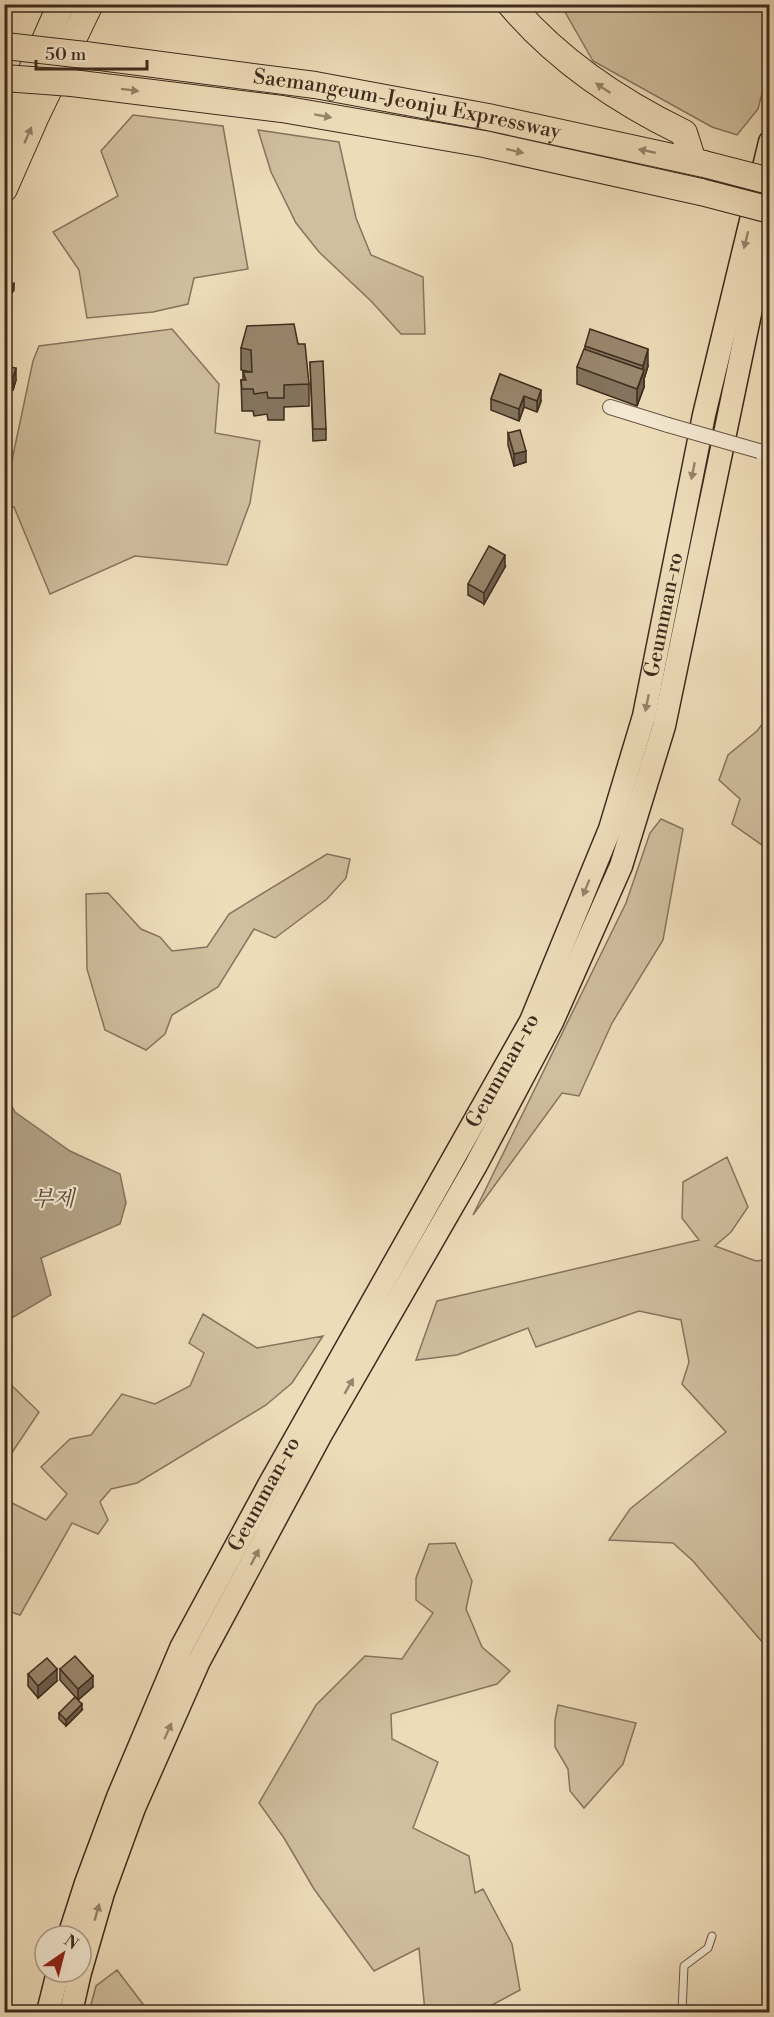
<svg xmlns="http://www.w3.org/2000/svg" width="774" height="2017" font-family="'Libre Bodoni','Noto Serif KR',serif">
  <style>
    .green { fill: #d0be9e; stroke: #88745e; stroke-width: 1.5 }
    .water { fill: #b2a084; stroke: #84715b; stroke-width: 1.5 }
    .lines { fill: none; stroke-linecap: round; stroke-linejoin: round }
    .service-casing { stroke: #6b5744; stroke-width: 9 }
    .minor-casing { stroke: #6b5744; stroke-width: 16 }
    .trunk-casing { stroke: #3f2b1d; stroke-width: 25 }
    .motorway-casing { stroke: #3f2b1d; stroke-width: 28 }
    .service { stroke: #f4e8d2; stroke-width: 7 }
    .minor { stroke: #f4e8d2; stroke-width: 14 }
    .trunk { stroke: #eedcb9; stroke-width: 22 }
    .motorway { stroke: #eedcb9; stroke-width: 26 }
    .minor-bridge-casing { stroke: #6b5744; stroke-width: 16; stroke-linecap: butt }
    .motorway-bridge-casing { stroke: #3f2b1d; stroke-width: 28; stroke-linecap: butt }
    .minor-bridge { stroke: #f4e8d2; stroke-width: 14 }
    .motorway-bridge { stroke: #eedcb9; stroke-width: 26 }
    .wall { fill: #84745f; stroke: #3f2b1d; stroke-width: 1.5 }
    .shaded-wall { fill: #6c5e4d; stroke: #3f2b1d; stroke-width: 1.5 }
    .building { fill: #9a876e; stroke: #3f2b1d; stroke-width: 1.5 }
    .oneway { fill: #96846b }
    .labels { text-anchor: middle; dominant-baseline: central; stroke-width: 4.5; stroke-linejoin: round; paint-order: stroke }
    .street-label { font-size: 21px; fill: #3f2b1d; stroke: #f4e8d2 }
    .water-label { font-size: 22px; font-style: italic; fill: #5c4837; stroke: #f4e8d2 }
  </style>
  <rect width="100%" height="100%" fill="#eedcb9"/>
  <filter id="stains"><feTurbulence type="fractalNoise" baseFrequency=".00333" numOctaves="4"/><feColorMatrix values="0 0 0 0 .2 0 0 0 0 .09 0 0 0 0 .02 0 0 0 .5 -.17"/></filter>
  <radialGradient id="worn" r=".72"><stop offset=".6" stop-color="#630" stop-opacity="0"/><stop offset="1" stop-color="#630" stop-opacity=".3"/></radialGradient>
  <path class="green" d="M561,5H769V66L758,109L737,135L712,127L593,61Z
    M133,115L223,126L248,269L194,278L188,304L153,312L87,318L79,270L53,232L118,196L101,151Z
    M258,130L339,142L356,218L371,255L423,277L425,334H401L371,301L319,252L296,223L271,172Z
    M172,329L219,384L215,433L260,441L250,503L227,565L135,556L50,594L14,507L4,510L5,479H8L33,361L39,346Z
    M769,715V850L732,824L740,799L719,780L728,755L757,731Z
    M661,819L683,829L663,940L612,1023L579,1096L562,1093L473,1215L626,903L650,833Z
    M327,854L350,859L346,878L327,899L275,938L254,929L218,987L172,1015L165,1034L146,1050L105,1030L87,969L86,894L108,893L141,929L160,937L172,951L207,947L229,914Z
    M727,1157L748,1207L731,1232L715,1246L756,1261L769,1259V1650L693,1561L673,1543L609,1540L630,1509L726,1432L682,1384L689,1362L681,1320L639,1311L536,1347L528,1328L457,1355L416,1360L437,1301L699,1240L682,1218L683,1182Z
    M203,1314L257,1348L323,1336L292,1383L266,1405L137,1483L111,1489L100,1502L108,1520L98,1534L72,1523L20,1615L5,1610V1501L6,1500L46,1520L67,1494L41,1467L70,1439L91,1435L122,1394L155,1404L190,1386L204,1353L189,1343Z
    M5,1379L39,1412L5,1463Z
    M455,1543L472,1581L466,1609L482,1647L510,1671L497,1684L391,1714L392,1739L438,1762L413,1828L469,1856L475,1893L483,1889L512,1944L520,1990L479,2012H425L419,1948L374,1971L314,1889L284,1838L259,1803L316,1705L365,1656L402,1659L433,1613L416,1600V1578L429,1544Z
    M558,1705L636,1723L623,1764L584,1808L570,1791L568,1769L555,1747V1720Z
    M117,1970L149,2012H89L96,1986Z"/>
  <path class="water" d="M4,1092L15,1112L70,1151L120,1174L126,1203L120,1224L41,1258L51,1295L5,1322Z"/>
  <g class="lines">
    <defs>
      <path id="service" d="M682,2012L684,1966L708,1948L712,1936"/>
      <path id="minor" d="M610,407L668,425"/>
      <g id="trunk">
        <path id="s1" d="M69,1936L86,1883L118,1797L181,1648L269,1485L531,1021L610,829L644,716L704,415L770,142"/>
        <path d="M81,1969L103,1893L134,1808L199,1661L320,1436L476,1165L552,1022L621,866L664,726L770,218"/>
        <path d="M48,2012L58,1972"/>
        <path d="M71,2012L80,1972"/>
      </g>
      <g id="motorway">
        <path d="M510,4C558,61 618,101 684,133L693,161"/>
        <path id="s2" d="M85,55L315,85L488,117L704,164"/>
        <path d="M72,83L282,109L484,144L701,192"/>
        <path d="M4,133L61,4"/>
        <path d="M4,189L36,116L90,4"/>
      </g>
    </defs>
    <use href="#service" class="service-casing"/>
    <use href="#minor" class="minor-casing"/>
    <use href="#trunk" class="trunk-casing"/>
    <use href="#motorway" class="motorway-casing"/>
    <use href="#service" class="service"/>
    <use href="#minor" class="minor"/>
    <use href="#trunk" class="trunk"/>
    <use href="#motorway" class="motorway"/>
    <defs>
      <path id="minor-bridge" d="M668,425L759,451"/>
      <path id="motorway-bridge" d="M5,46L85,55
        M4,78L72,83
        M704,164L770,181
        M701,192L770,210"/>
    </defs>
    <use href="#minor-bridge" class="minor-bridge-casing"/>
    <use href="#motorway-bridge" class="motorway-bridge-casing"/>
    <use href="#minor-bridge" class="minor-bridge"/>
    <use href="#motorway-bridge" class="motorway-bridge"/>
  </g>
  <path class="wall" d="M298,344L309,384V406L284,407V420H268L267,414L254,416L253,411H242L241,380H243V372H251L241,370V348Z
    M585,346L648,366L644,379V387L637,406L577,384V367L585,349Z
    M310,362L326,429V440L313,441Z
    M4,366L16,380L13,390L4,388Z
    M500,374L541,401L537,412L524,407L519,421L491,410V399Z
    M508,433L526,462L514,466L508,445Z
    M505,567L484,604L468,595V584Z
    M60,1669L93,1687L78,1700L60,1680Z
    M28,1674L57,1681L38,1698L28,1686Z
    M82,1710L66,1726L59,1719V1713Z"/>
  <path class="shaded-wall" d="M14,284V290L4,305V299Z
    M648,349V366L644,379V387L637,406V389L643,374V366Z
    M16,368V380L13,390V378Z
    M541,390V401L537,412V401Z
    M524,396V407L519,421V409Z
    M7,405V416L4,425V414Z
    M526,451V462L514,466V454Z
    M505,555V567L484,604V593Z
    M57,1669V1681L38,1698V1686Z
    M93,1676V1687L78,1700V1689Z
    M82,1704V1710L66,1726V1720Z"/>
  <path class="building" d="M6,279L14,284L4,299V282Z
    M294,324L298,344H305L309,384L284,385V398H268L267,392L254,394L253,389H242L241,380H246L243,372H252L251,350L241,348L247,326Z
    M590,329L648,349L643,366L585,346Z
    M584,349L644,370L637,389L577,367Z
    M323,361L326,429H313L310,362Z
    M4,366L16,368L13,378L4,376Z
    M500,374L541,390L537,401L524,396L519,409L491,399Z
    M520,430L526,451L514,454L508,433Z
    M489,546L505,555L484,593L468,584Z
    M75,1656L93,1676L78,1689L60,1669Z
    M47,1658L57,1669L38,1686L28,1674Z
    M75,1697L82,1704L66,1720L59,1713Z"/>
  <defs><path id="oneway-solid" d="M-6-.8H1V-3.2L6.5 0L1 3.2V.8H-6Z" transform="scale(1.5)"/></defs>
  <g class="oneway">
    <use href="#oneway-solid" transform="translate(603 88) rotate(-146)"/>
    <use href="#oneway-solid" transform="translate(130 90) rotate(7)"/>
    <use href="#oneway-solid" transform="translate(323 116) rotate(10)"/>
    <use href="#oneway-solid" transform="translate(28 135) rotate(-66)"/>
    <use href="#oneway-solid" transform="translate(515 151) rotate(13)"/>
    <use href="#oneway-solid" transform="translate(647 151) rotate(-168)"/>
    <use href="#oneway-solid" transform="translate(746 240) rotate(104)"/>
    <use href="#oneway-solid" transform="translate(693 471) rotate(101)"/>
    <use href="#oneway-solid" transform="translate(647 703) rotate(101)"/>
    <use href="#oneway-solid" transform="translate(586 888) rotate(112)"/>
    <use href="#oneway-solid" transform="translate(349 1386) rotate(-60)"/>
    <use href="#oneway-solid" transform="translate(255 1557) rotate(-62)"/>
    <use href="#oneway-solid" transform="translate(168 1731) rotate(-66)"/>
    <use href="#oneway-solid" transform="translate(97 1912) rotate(-74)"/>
  </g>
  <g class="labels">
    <g class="street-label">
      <text stroke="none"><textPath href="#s2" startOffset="326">Saemangeum-Jeonju Expressway</textPath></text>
      <text stroke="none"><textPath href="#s1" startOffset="1456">Geumman-ro</textPath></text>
      <text stroke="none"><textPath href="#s1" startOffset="970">Geumman-ro</textPath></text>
      <text stroke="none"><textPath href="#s1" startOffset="484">Geumman-ro</textPath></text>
    </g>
    <g class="water-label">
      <text x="53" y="1199">부제</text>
    </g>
  </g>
  <rect width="774" height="2017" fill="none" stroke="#eedcb9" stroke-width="24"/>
  <rect x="6" y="6" width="762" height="2005" fill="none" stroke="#3f2b1d" stroke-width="3"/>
  <rect x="12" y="12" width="750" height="1993" fill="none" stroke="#3f2b1d" stroke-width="1.5"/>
  <g transform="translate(63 1954) rotate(35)"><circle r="28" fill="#f4e8d2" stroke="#ac9c8a" stroke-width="1.5"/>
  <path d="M0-4.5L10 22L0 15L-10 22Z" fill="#8f2418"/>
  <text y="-9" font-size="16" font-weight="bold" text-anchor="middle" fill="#3f2b1d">N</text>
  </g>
  <path d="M36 60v9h111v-9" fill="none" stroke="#3f2b1d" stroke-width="3"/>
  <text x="45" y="60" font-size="18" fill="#3f2b1d" stroke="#f4e8d2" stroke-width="4.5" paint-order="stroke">50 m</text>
  <rect width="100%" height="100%" filter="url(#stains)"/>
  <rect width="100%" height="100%" fill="url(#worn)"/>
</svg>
